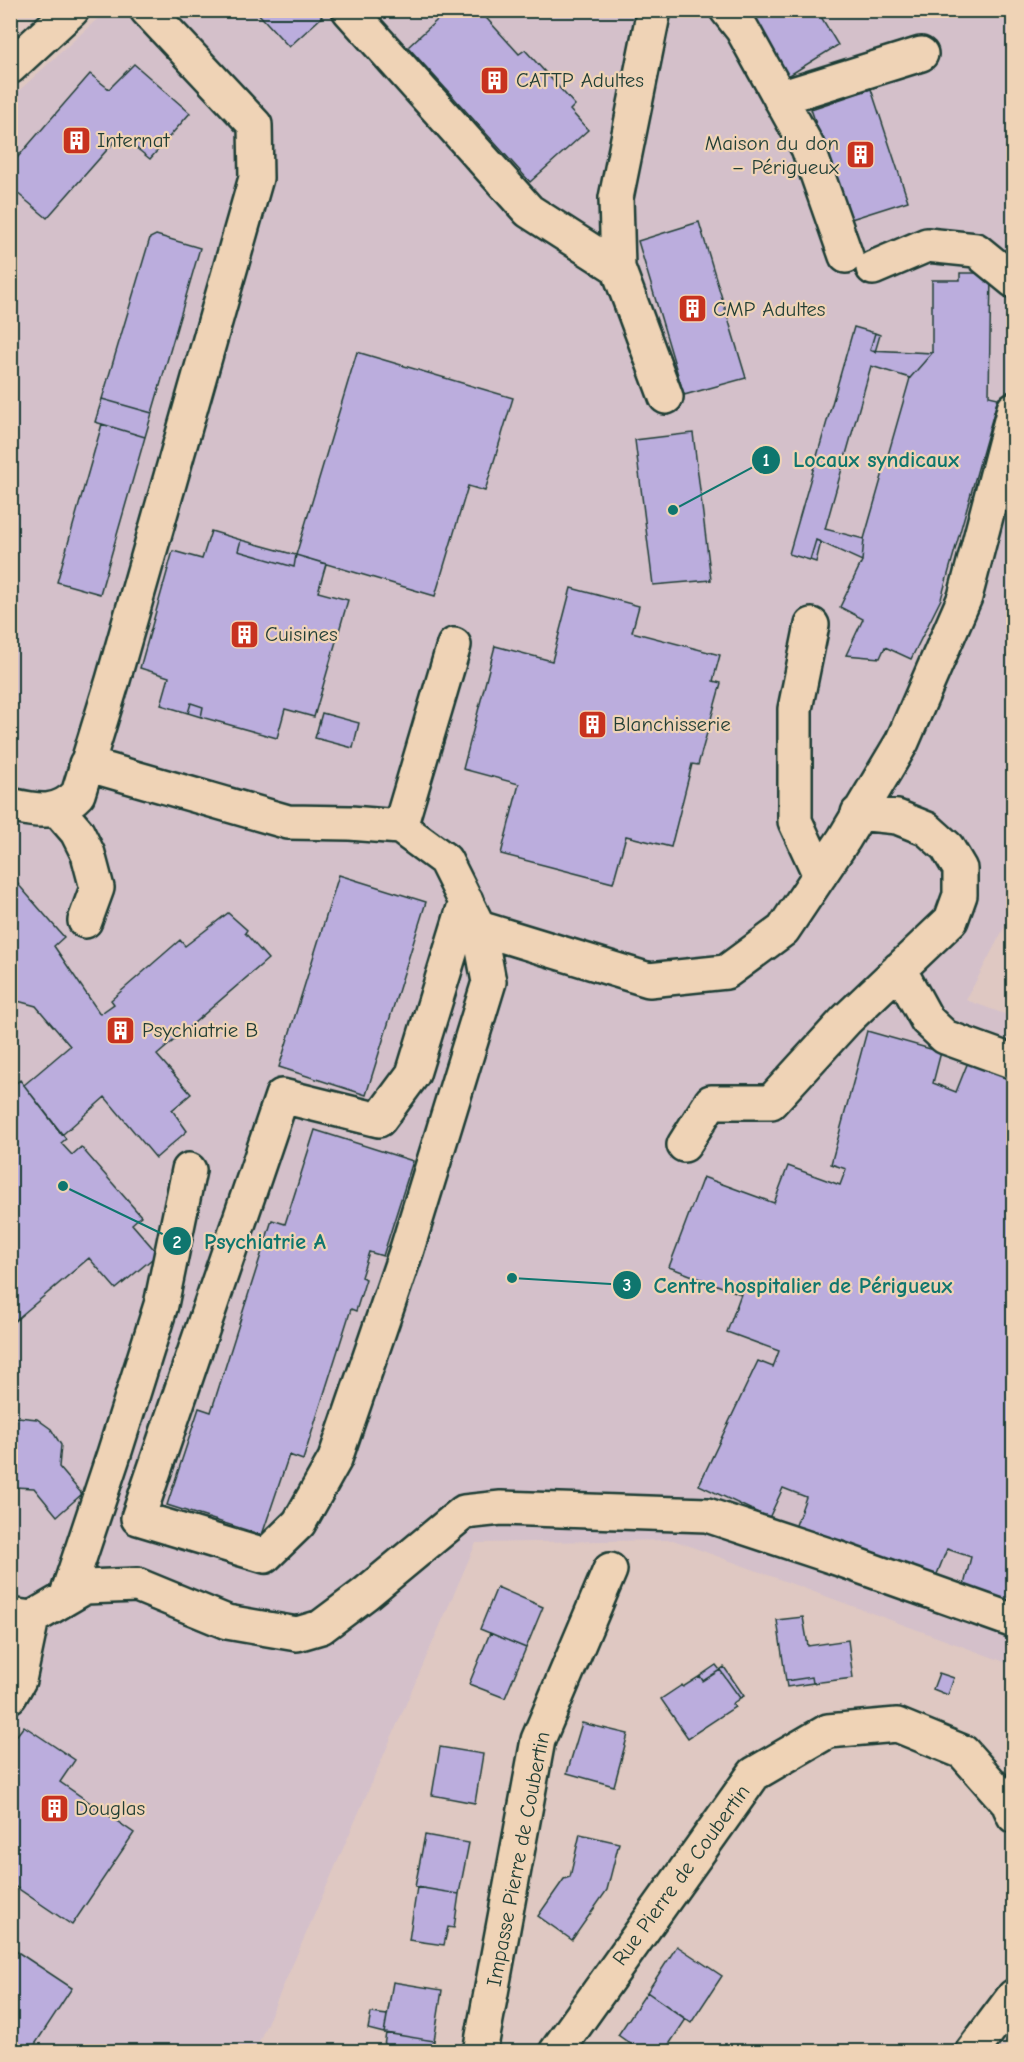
<svg xmlns="http://www.w3.org/2000/svg" width="1024" height="2062" font-family="'Comic Neue',sans-serif">
  <style>
    .built { fill: #d4c0ca }
    .building { fill: #bbaddd; stroke: #1f3d34; stroke-width: 1.5 }
    .lines { fill: none; stroke-linecap: round; stroke-linejoin: round }
    .minor-casing { stroke: #1f3d34; stroke-width: 38 }
    .minor { stroke: #efd3b6; stroke-width: 33 }
    .labels { text-anchor: middle; dominant-baseline: central; stroke-width: 4.5; stroke-linejoin: round; paint-order: stroke }
    .poi-label { font-size: 21px; fill: #1f3d34; stroke: #efd3b6; text-anchor: start }
    .street-label { font-size: 21px; fill: #1f3d34; stroke: #efd3b6 }
    .leader { fill: none; stroke: #0f766e; stroke-width: 2 }
    .callout-dot { fill: #0f766e; stroke: #efd3b6; stroke-width: 2 }
    .mark-label { font-size: 18px; text-anchor: middle; font-weight: bold; fill: #fff }
    .callout-label { font-size: 22px; text-anchor: middle; font-weight: bold; fill: #0f766e; stroke: #efd3b6; stroke-width: 4.5; stroke-linejoin: round; paint-order: stroke }
  </style>
  <rect width="100%" height="100%" fill="#dfc8c2"/>
  <filter id="ink" filterUnits="userSpaceOnUse"><feTurbulence type="fractalNoise" baseFrequency=".0167" numOctaves="2"/><feDisplacementMap in="SourceGraphic" scale="12" xChannelSelector="R" yChannelSelector="G"/><feConvolveMatrix kernelMatrix="1 2 1 2 8 2 1 2 1" color-interpolation-filters="sRGB"/></filter>
  <g filter="url(#ink)">
    <path class="built" d="M106,11H1013L1014,909L966,1000L1013,1017V1665L673,1540L476,1543L255,2051L11,2052V98Z"/>
    <path class="building" d="M255,10H316L322,17L289,47Z
      M448,10H479L519,54L525,50L575,105L570,110L588,130L530,182L408,47Z
      M742,10H817L838,45L785,78Z
      M134,64L190,113L150,159L124,138L114,142L47,218L10,187V166L90,74L109,89Z
      M871,89L908,201L848,220L811,109Z
      M699,222L746,378L684,395L638,241Z
      M156,235L200,248L152,413L102,399L150,238Z
      M960,273H991L989,396L998,398L941,599L911,659L885,647L880,658L846,655L863,619L840,607L862,561L864,539L910,378L932,353V280H960Z
      M854,327L875,333L870,350L932,353L910,378L871,366L825,529L864,539L862,561L816,540L810,560L789,554Z
      M875,333L880,335L875,352L870,350Z
      M875,333L880,335L875,352L870,350Z
      M357,352L513,398L485,491L468,486L435,596L296,555Z
      M102,399L152,413L145,437L95,422Z
      M102,424L145,437L100,594L57,582Z
      M693,433L711,580L653,585L635,440Z
      M211,531L241,540L238,551L294,567L296,555L326,564L318,592L348,600L314,717L285,709L277,738L201,717L203,707L191,703L188,713L161,705L169,677L140,668L173,551L202,559Z
      M241,540L296,555L294,567L238,551Z
      M816,540L821,542L816,562L810,560Z
      M571,588L639,606L632,632L720,655L713,681L721,683L698,765L692,764L671,847L626,836L613,883L501,854L519,784L463,769L495,646L552,661Z
      M191,703L203,707L201,717L188,713Z
      M322,713L359,723L353,748L315,738Z
      M10,875L64,937L54,946L100,1014L114,1004L111,1000L180,940L185,946L228,913L247,930L245,933L268,959L157,1055L191,1094L172,1110L187,1131L156,1158L105,1097L62,1135L24,1085L70,1046L36,1006L10,999Z
      M339,875L426,902L366,1095L279,1067Z
      M867,1031L941,1052L933,1083L956,1092L968,1062L1014,1079V1603L963,1589L971,1557L947,1549L935,1579L795,1528L806,1497L783,1488L769,1518L699,1485L758,1361L773,1367L779,1351L727,1332L741,1294L669,1267L703,1177L774,1203L788,1166L840,1185L846,1169L831,1164Z
      M20,1080L66,1139L61,1143L72,1155L81,1147L141,1216L132,1224L158,1254L116,1289L89,1258L10,1325V1088Z
      M315,1130L413,1161L383,1256L369,1252L361,1277L366,1279L356,1311L351,1309L303,1460L289,1455L262,1535L167,1505L199,1408L211,1412L272,1220L285,1224Z
      M18,1417L37,1419L51,1429L61,1445L59,1467L82,1494L57,1516L34,1488L14,1487L10,1485V1420Z
      M497,1587L543,1607L526,1648L480,1629Z
      M803,1617L808,1646L848,1640L853,1678L813,1683L812,1677L786,1681L777,1620Z
      M490,1633L526,1648L505,1698L469,1684Z
      M716,1665L720,1670L703,1681L700,1676Z
      M724,1667L744,1696L740,1698L720,1670Z
      M720,1670L740,1698L732,1704L735,1707L688,1738L661,1699L682,1685L683,1687L700,1676L703,1681Z
      M939,1673L954,1678L948,1695L933,1689Z
      M812,1677L813,1683L787,1687L786,1681Z
      M582,1723L628,1734L614,1786L567,1773Z
      M24,1726L75,1760L60,1782L134,1833L72,1925L10,1883V1750L16,1742L14,1739Z
      M440,1747L483,1754L475,1803L432,1795Z
      M580,1834L619,1843L607,1890L572,1940L538,1916L564,1879L570,1877Z
      M425,1835L469,1843L459,1894L415,1887Z
      M417,1887L459,1894L454,1928L448,1927L444,1945L409,1940Z
      M677,1946L722,1976L691,2023L647,1992Z
      M10,1947L72,1988L30,2052H10Z
      M393,1982L442,1990L434,2041L384,2033Z
      M647,1992L686,2019L664,2052H642L618,2035Z
      M371,2013L387,2015L384,2033L368,2029Z
      M386,2033L434,2041L432,2052H383Z"/>
    <g class="lines">
      <defs>
        <path id="minor" d="M349,10L529,211L618,268
          M654,10L616,198L618,268L666,397
          M727,10L742,29L808,148L846,256
          M10,67L72,10
          M780,98L921,54
          M873,268L927,245L976,250L1014,281
          M812,625L795,709V821L820,875
          M86,764L288,822L350,823L400,827L445,860L479,928L649,980L726,972L783,930L844,839L902,742L965,597L1014,409
          M10,805C37,811 57,816 78,794L113,680L256,178L255,125L147,10
          M58,810L77,832L88,854L97,888L85,921
          M400,827L454,645
          M466,901L413,1074L379,1120L282,1096L138,1518L265,1556L299,1523L335,1459L407,1249L489,982L479,928
          M899,969L927,1020L945,1037L1014,1062
          M684,1145L711,1102H771L846,1020L951,920L960,895V869L947,847L927,829L897,817L858,813
          M66,1598L114,1454L161,1305L189,1170
          M10,1615L32,1618L85,1587L137,1585L227,1622L297,1634L321,1627L365,1594L464,1512L501,1508L707,1515L834,1557L1014,1621
          M10,1696L19,1680L32,1618
          M480,2052L538,1740L610,1570
          M556,2052L754,1774L828,1731L897,1725L963,1752L1008,1803L1014,1816
          M972,2052L1014,1996"/>
      </defs>
      <use href="#minor" class="minor-casing"/>
      <use href="#minor" class="minor"/>
    </g>
  </g>
  <defs>
    <symbol id="building-square" viewBox="-11 -11 22 22"><rect x="-9" y="-9" width="18" height="18" rx="4" fill="#c8321e" stroke="#efd3b6"/><path d="M-4-6H4V6H1V3H-1V6H-4ZM-2.5-4.3h1.7v1.8h-1.7ZM.8-4.3h1.7v1.8H.8ZM-2.5-1h1.7V.8h-1.7ZM.8-1h1.7V.8H.8Z" fill="#fff"/></symbol>
  </defs>
  <g fill-rule="evenodd">
    <use href="#building-square" x="478" y="64" width="33" height="33"/>
    <use href="#building-square" x="60" y="124" width="33" height="33"/>
    <use href="#building-square" x="844" y="138" width="33" height="33"/>
    <use href="#building-square" x="676" y="292" width="33" height="33"/>
    <use href="#building-square" x="228" y="618" width="33" height="33"/>
    <use href="#building-square" x="576" y="708" width="33" height="33"/>
    <use href="#building-square" x="104" y="1014" width="33" height="33"/>
    <use href="#building-square" x="38" y="1792" width="33" height="33"/>
  </g>
  <g class="labels">
    <g class="poi-label">
      <text x="516" y="80">CATTP Adultes</text>
      <text x="97" y="140">Internat</text>
      <text x="839" y="143" text-anchor="end">Maison du don<tspan x="839" dy="24">– Périgueux</tspan></text>
      <text x="713" y="309">CMP Adultes</text>
      <text x="265" y="634">Cuisines</text>
      <text x="613" y="724">Blanchisserie</text>
      <text x="142" y="1030">Psychiatrie B</text>
      <text x="75" y="1808">Douglas</text>
    </g>
    <g class="street-label">
      <text transform="translate(518 1859) rotate(-79)">Impasse Pierre de Coubertin</text>
      <text transform="translate(681 1875) rotate(-54)">Rue Pierre de Coubertin</text>
    </g>
  </g>
  <path class="leader" d="M673 510L766 460M63 1186L177 1241M512 1278L627 1285"/>
  <g class="callout-dot">
    <circle cx="673" cy="510" r="6"/>
    <circle cx="63" cy="1186" r="6"/>
    <circle cx="512" cy="1278" r="6"/>
    <circle cx="766" cy="460" r="15"/>
    <circle cx="177" cy="1241" r="15"/>
    <circle cx="627" cy="1285" r="15"/>
  </g>
  <g class="mark-label">
    <text x="766" y="466">1</text>
    <text x="177" y="1248">2</text>
    <text x="627" y="1291">3</text>
  </g>
  <g class="callout-label">
    <text x="876" y="467">Locaux syndicaux</text>
    <text x="265" y="1249">Psychiatrie A</text>
    <text x="803" y="1293">Centre hospitalier de Périgueux</text>
  </g>
  <rect width="1024" height="2062" fill="none" stroke="#efd3b6" stroke-width="36"/>
  <rect x="18" y="18" width="988" height="2026" fill="none" stroke="#1f3d34" stroke-width="2" filter="url(#ink)"/>
</svg>
